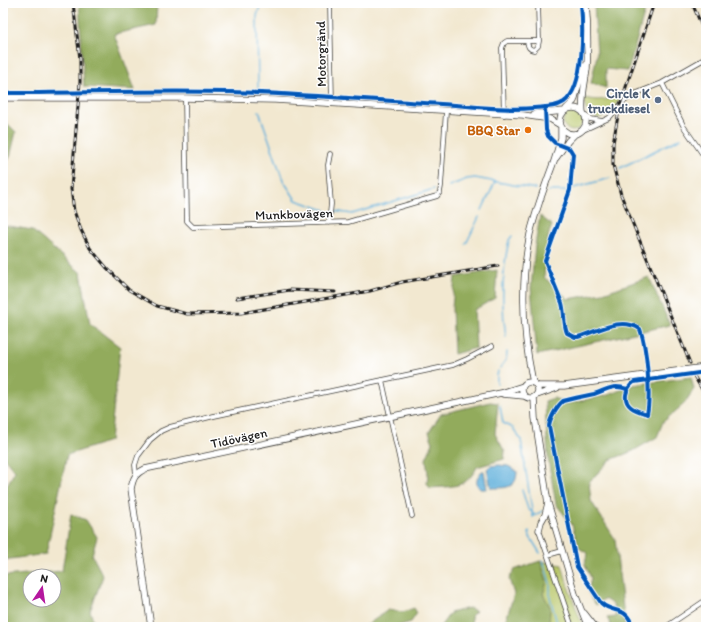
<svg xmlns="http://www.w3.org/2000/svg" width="709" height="630" font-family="Itim,sans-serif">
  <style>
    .green { fill: #b8c668; stroke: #6a7142 }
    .forest { fill: #92ab5c; stroke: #57643c; fill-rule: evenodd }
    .water { fill: #61b0db; stroke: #3e667c }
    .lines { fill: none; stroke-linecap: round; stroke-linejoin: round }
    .stream { stroke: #61b0db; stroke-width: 1.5 }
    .street-casing { stroke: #3c3b37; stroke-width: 5.5 }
    .secondary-casing { stroke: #3c3b37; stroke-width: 7 }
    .street { stroke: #fff; stroke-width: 4 }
    .secondary { stroke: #fff; stroke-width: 5.5 }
    .rail-casing { stroke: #1c1c1c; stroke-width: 3 }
    .rail { stroke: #fff; stroke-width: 1.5; stroke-dasharray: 4.5; stroke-linecap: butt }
    .cycleway-casing { stroke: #fff; stroke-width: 6 }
    .cycleway { stroke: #0057b8; stroke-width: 4 }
    .service-dot { fill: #5c6f8a; stroke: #fff; stroke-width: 1.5 }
    .food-dot { fill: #e8710a; stroke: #fff; stroke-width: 1.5 }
    .labels { text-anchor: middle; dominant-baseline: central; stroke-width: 3; stroke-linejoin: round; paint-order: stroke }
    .street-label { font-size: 13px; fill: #1c1c1c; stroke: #fff }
    .service-label { font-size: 13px; font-weight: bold; fill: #4e5e75; stroke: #fff; text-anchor: end }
    .food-label { font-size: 13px; font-weight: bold; fill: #c56008; stroke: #fff; text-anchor: end }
  </style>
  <rect width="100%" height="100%" fill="#fff"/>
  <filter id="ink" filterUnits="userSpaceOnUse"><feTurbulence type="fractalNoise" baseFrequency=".025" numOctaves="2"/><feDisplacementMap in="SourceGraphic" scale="8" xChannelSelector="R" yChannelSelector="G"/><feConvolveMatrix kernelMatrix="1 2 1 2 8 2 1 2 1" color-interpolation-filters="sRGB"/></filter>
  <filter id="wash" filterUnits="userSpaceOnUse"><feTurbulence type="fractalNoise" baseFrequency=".012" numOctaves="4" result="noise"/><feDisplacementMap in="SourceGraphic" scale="16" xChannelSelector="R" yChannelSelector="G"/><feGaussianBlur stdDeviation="0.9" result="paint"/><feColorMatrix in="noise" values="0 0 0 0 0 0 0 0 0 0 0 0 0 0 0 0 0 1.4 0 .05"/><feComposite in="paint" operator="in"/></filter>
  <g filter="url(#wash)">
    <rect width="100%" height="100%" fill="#f2e8d0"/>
    <path class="green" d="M634,91C629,94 625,97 621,100C612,108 604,125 590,115C584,110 585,105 585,98C603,103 617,97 634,91Z
      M563 121a10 10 0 1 1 20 0a10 10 0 1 1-20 0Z
      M540,561L562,565L569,589L583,627H550L549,625L550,607L543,594L547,581Z"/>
    <path class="forest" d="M79,3H157L156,25L114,34L135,90L84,87Z
      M594,3H647L628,71L606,69V88L591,83L597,55Z
      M3,119L16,132L10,157L3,168Z
      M540,216L552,225L549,233L544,277L568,299L603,293L649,277L670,325L537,355L531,288L535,245Z
      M3,225L32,230L81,273L90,324L120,347L110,441L67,455L46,554L3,560V492L15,471L3,456Z
      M497,270L495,298L474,310L476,348L454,354L452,308L455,277Z
      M691,377L694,389L684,404L663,422L657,437L633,451L610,460L589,482L591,501L615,539L625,625L624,627H612L607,618L616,617L613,604L604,599L596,605L588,592L591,578L585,565L587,553L579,548L572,525L556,504L548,459L545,401L554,398L566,404L608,395L633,385Z
      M490,402L498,403L495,434L505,452L504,459L477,467C466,489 452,486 430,488L427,483L428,473L426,459L433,443L429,432L441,414Z
      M71,514L86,520L97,537L92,555L103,576L90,611L96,627H3V576L62,571ZM30,576H54V600H30Z
      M540,561L547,581L543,594L550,607L549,625L550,627H506L505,623L514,594L509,579L514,570Z
      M414,608L417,613L411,622L394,627H364L388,610L403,612Z
      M469,608L476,611L471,616L472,627H440L450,613Z"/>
    <path class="water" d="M499,465L508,466L517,471C517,489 505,488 491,488L487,469L491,466Z
      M482,471H484L487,489H480C474,482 477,477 482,471Z"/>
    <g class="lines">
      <path class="stream" d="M258,88L257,16L261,3
        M259,111L283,180L296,200L325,210
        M620,168L681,138
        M449,186L467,179L475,178L536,189
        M574,188L610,178
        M549,191H566
        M482,210L495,182
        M334,211L352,214L434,189
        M466,244L479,217
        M506,337C501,305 502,272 509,240L512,236
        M500,368L506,360L507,352
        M497,384V376L498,371
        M500,406L503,423L513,428L521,440L533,517
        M522,490L528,509L534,514
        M533,517L542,511
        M529,532L530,537L540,553
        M543,560L550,583V597L558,627"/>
    </g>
  </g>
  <g filter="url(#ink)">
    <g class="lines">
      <defs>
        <path id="street" d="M330,3L332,104
          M527,41C528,46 528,49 534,50L538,46L539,41
          M662,83L684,127L706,159
          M185,98L187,221L193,227L348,222L437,196L440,192L441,186L446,111
          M504,115L502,48L504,43L507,41H539L538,3
          M584,115L590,119L602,121
          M579,132L609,118L623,102L632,95L662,83L706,58
          M329,223L331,204L328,165L330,154
          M382,380L412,516
          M136,474L135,465L138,456L150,440L161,431L170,427L214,416L453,365L467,359L492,346
          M539,530L572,627
          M548,555L562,551
          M666,627L706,600"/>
        <path id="secondary" d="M3,98H185L275,100L523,115L550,119L560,125
          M560 121a13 13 0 1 1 26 0a13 13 0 1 1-26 0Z
          M566,109L574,101L584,66
          M583,113C581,98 585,84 587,69C588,47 588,25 586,3
          M534,114L564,111
          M556,158L568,141L575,134
          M522 390a8 8 0 1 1 16 0a8 8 0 1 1-16 0Z
          M533,383C523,335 520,282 530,234C536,210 544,188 553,164C556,156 558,147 561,138V127
          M537,386H564L706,367
          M503,394L524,396
          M537,395L557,388
          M534,397L535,418L548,503L575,594L588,627
          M539,530L541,522L545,515L548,503
          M584,613L595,627
          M151,627L131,489C133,478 135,474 145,469L501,393L523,386"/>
      </defs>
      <use href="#street" class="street-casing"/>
      <use href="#secondary" class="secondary-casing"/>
      <use href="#street" class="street"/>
      <use href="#secondary" class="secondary"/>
      <defs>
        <path id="rail" d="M73,3L80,59V82L71,189L74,211L81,230L90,248L107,268L129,290L157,306L187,314L241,313L370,291L402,282L498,266
          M654,3L620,105L613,143V165L621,195L690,363
          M692,3L706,36
          M237,298L290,290L335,292
          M694,376L706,396"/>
      </defs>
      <use href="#rail" class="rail-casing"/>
      <use href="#rail" class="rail"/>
      <defs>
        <path id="cycleway" d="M3,93C79,93 155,90 231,92C301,94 371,100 441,104C472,106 504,111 534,108C544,107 555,108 564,102C585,87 583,27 581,3
          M545,107L546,130L548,136L555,143L570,149L573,154L570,190L545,261L562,303C565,313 563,324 567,333L575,337H578C597,332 620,316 640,329C647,348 651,395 647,414C641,412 636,411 631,407C622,400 626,388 634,382L706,372
          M627,389C612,384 607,390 594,394C584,396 574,398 563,401C557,406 550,418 549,426L577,567L601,603C614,615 625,604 633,627"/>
      </defs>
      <use href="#cycleway" class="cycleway-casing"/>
      <use href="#cycleway" class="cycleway"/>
    </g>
  </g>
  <circle class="service-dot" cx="658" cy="100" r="4"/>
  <circle class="food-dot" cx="528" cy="130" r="4"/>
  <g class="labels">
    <g class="street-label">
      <text transform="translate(321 54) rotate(-91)">Motorgränd</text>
      <text transform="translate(294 214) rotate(-2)">Munkbovägen</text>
      <text transform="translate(239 438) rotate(-12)">Tidövägen</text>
    </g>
    <g class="service-label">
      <text x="650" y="93">Circle K<tspan x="650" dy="15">truckdiesel</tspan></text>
    </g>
    <g class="food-label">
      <text x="520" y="130">BBQ Star</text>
    </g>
  </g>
  <rect width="709" height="630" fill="none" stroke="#fff" stroke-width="16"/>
  <g transform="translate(42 588) rotate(13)"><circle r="19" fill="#ffffff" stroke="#a4a4a4"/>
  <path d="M0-3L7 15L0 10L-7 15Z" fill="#b5179e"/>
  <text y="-6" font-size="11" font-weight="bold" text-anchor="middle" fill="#1c1c1c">N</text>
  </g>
</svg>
